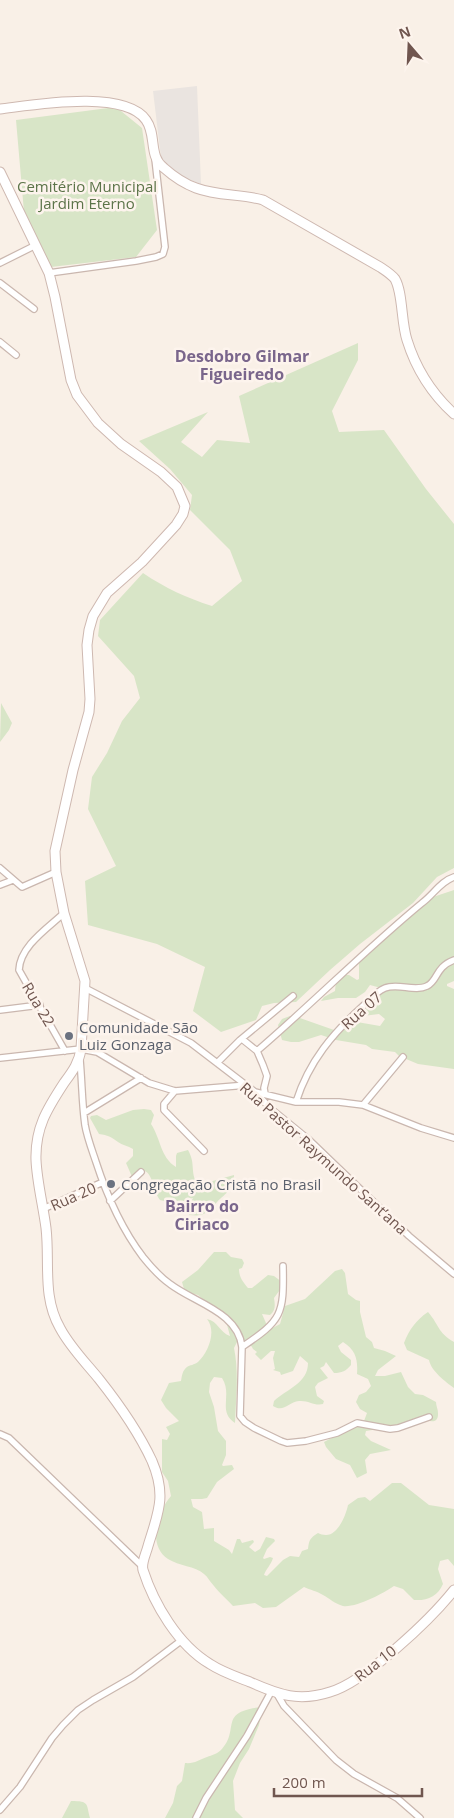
<svg xmlns="http://www.w3.org/2000/svg" width="454" height="1818" font-family="'Open Sans',sans-serif">
  <style>
    .industrial { fill: #eae4e0 }
    .green { fill: #d8e5c7 }
    .lines { fill: none; stroke-linecap: round; stroke-linejoin: round }
    .street-casing { stroke: #cab7af; stroke-width: 8 }
    .secondary-casing { stroke: #ceb8b0; stroke-width: 11 }
    .street { stroke: #fff; stroke-width: 5.5 }
    .secondary { stroke: #fff; stroke-width: 9 }
    .worship-dot { fill: #6b7280; stroke: #fdf4ed; stroke-width: 2 }
    .labels { text-anchor: middle; dominant-baseline: central; stroke-width: 5; stroke-linejoin: round; paint-order: stroke }
    .park-label { font-size: 15px; fill: #5c7449; stroke: #fdf4ed }
    .street-label { font-size: 15px; fill: #70564f; stroke: #fdf4ed }
    .worship-label { font-size: 15px; fill: #5b616d; stroke: #fdf4ed; text-anchor: start }
    .neighbourhood-label { font-size: 16px; font-weight: bold; fill: #7a668c; stroke: #fdf4ed }
  </style>
  <rect width="100%" height="100%" fill="#f9f0e7"/>
  <path class="industrial" d="M197,86L201,184L185,178L171,169L161,158L153,91Z"/>
  <path class="green" d="M116,107L142,128L157,230L136,257L51,267L24,212L16,120Z
    M358,343V360L332,411L339,432L384,430L426,489L454,524V868L437,877L413,903L360,944L330,970L296,1002L274,1003L262,1006L256,1020L221,1032L193,1011L205,967L157,944L88,925L85,881L116,866L88,809L92,777L107,753L122,721L140,698L134,676L98,636L100,620L143,573C165,588 187,598 212,606L242,581L230,550L190,510L192,495L170,469L139,441L208,412L181,442L202,457L217,440L250,443L239,396Z
    M1,703L12,723L9,730L0,742Z
    M454,890V981L447,984V986L454,989V1069L418,1064L399,1056L395,1052L372,1049L366,1045L336,1040L321,1035L299,1042H291L282,1040L278,1025L282,1019L290,1016L297,1017L334,1030H343L350,1024L357,1022L380,1026L385,1019L379,1014L363,1016L360,1009L381,988L370,985L365,992L356,998H338L321,1001L324,997L335,991L336,981L342,975H349L357,980L359,979V962L427,899Z
    M144,1109L151,1110L154,1115L151,1124C161,1139 160,1157 176,1167V1156L177,1153L188,1150C195,1163 191,1168 195,1180L202,1184L234,1175C234,1189 226,1193 217,1202C213,1207 208,1213 201,1215C197,1216 193,1215 189,1215V1206L193,1198L187,1199L181,1205L160,1200C152,1190 154,1170 139,1169L137,1177L133,1179L126,1163L133,1156V1149C128,1146 122,1145 118,1142C111,1137 108,1135 99,1134L90,1118L91,1116L97,1115L106,1120L133,1110Z
    M214,1252H226L231,1257L242,1259L244,1263L242,1268L239,1269C239,1277 243,1282 248,1288H252L268,1275L274,1276L282,1282V1287L274,1298C275,1305 276,1310 270,1315L262,1314L269,1330L280,1324L285,1306L305,1299L335,1271L342,1269L345,1273L348,1294L356,1300L360,1301V1312L366,1337L372,1342L374,1348L385,1351L396,1356L378,1370L375,1376H385L401,1372L408,1387L415,1394L423,1395L436,1402C436,1406 438,1409 438,1413C439,1428 423,1418 415,1418L403,1425L366,1431L365,1435L371,1441L391,1450L370,1454L365,1460L367,1473L357,1478L350,1465L336,1459L326,1447L324,1442L364,1421L367,1413L360,1409L356,1402L359,1395L366,1392L371,1386L368,1379L357,1374C358,1360 356,1350 343,1342L338,1346L341,1352L351,1360V1365C346,1371 342,1373 334,1373L326,1362L324,1366L320,1368L328,1378L318,1383L315,1387L317,1396L324,1401L323,1404C314,1406 308,1400 299,1401C288,1402 284,1413 273,1406L274,1401C287,1389 308,1383 308,1363L300,1356L293,1371L281,1375L280,1372L273,1370L275,1369L273,1358L275,1351H271L261,1360L255,1354L257,1352L253,1349C251,1343 244,1342 238,1340L234,1348C239,1372 236,1398 235,1423C217,1411 233,1395 222,1378L214,1377L210,1383L209,1392L214,1407L218,1431L226,1441V1455L222,1465L223,1466L232,1465L234,1469L217,1482L207,1498L202,1499H191L193,1507L202,1512L204,1529L214,1528V1541L229,1550L232,1554L237,1539H240L242,1543L253,1540L254,1542L249,1547L255,1552L260,1549L266,1537L274,1539L275,1541L267,1549L263,1558L264,1559L270,1557L273,1558C271,1565 266,1569 264,1575L267,1576L283,1560L290,1556L299,1557L302,1551L308,1549C309,1540 310,1538 318,1533C320,1534 323,1535 326,1535C338,1535 346,1515 348,1505L358,1498L365,1497L370,1501L392,1483H401L429,1505L454,1509V1566L448,1559L440,1561L438,1569L443,1584C438,1596 427,1601 414,1600L403,1589L394,1586C384,1593 356,1608 343,1606C335,1604 329,1598 323,1595C317,1591 310,1590 304,1587L276,1607L263,1608L255,1603L233,1606C227,1599 219,1593 214,1586C210,1582 208,1577 204,1574C195,1566 179,1566 168,1559C147,1545 157,1512 171,1496L168,1481L162,1472V1439L167,1440L170,1434L166,1427L179,1421L166,1408L161,1400L169,1383L181,1381C182,1376 182,1371 187,1367C190,1365 194,1365 198,1362C208,1353 217,1331 207,1319C218,1321 220,1333 230,1336L226,1321L198,1295L190,1293L184,1289L182,1282L198,1270Z
    M428,1312C440,1326 437,1332 454,1342V1388C446,1382 431,1371 429,1360L407,1350L404,1343C409,1330 416,1320 428,1312Z
    M261,1707L257,1711L261,1715L259,1725L249,1749L240,1763L233,1781L235,1810L243,1818H165L173,1803L177,1786L182,1781L185,1763C194,1764 199,1760 207,1757C212,1755 217,1754 221,1750C241,1729 217,1712 261,1707Z
    M71,1801C90,1801 86,1804 90,1818H62Z"/>
  <g class="lines">
    <defs>
      <path id="street" d="M0,263L36,245
        M49,273L136,261L156,257L163,254L165,247L155,159
        M0,283L34,309
        M0,342L16,355
        M0,868L22,887L56,872
        M0,885L13,880
        M64,913C48,928 20,946 19,970L65,1051
        M85,988L191,1043L255,1092L270,1108L308,1139L409,1236L454,1274
        M0,1010L40,1005
        M242,1039L257,1051L263,1065L267,1076L264,1088L265,1094
        M257,1051C313,1003 365,950 422,903C433,895 441,881 454,877
        M0,1058L81,1049L97,1052L149,1083L175,1091L247,1085
        M80,1060C82,1081 82,1104 85,1125C87,1137 92,1150 96,1162C107,1196 121,1228 143,1257C151,1267 160,1277 170,1284C195,1303 238,1312 242,1347L240,1416L245,1422L254,1428L281,1441L287,1443L306,1441L337,1433L357,1423L390,1429L398,1428L429,1417
        M217,1063L240,1040L293,996
        M175,1091L164,1104V1110L204,1151
        M255,1092L296,1102H339L363,1105L421,1128L454,1138
        M296,1102C309,1061 333,1033 364,1005C370,999 377,991 385,988C398,983 415,992 427,986C438,981 435,967 454,960
        M363,1105L403,1057
        M84,1113L141,1078
        M110,1201L141,1172
        M43,1209L103,1182
        M242,1347C282,1320 284,1315 283,1266
        M0,1434L9,1438L142,1566
        M277,1694L284,1706L336,1760L354,1774L397,1798L420,1818
        M0,1810L20,1787L52,1738L63,1725L78,1710L93,1700L133,1677L182,1640
        M196,1818L206,1798L247,1736L271,1692"/>
      <path id="secondary" d="M0,109C34,105 124,89 146,120C157,135 148,156 164,168C173,176 185,184 196,188C217,196 242,194 263,200L380,267C386,271 391,274 395,279C403,293 401,322 407,340C416,369 431,393 454,414
        M0,172L49,273L55,297L71,380L77,395L98,423L121,444L161,472L177,487L185,506L183,514L176,525L142,562L107,593L93,616L89,630L87,645L90,699L89,712L73,770L55,851L56,872L64,913L85,981L81,1049C79,1063 72,1072 64,1083C47,1109 35,1128 36,1160C37,1182 43,1205 46,1228C50,1262 42,1297 60,1328C70,1347 86,1363 99,1379C118,1403 139,1433 152,1461C167,1496 158,1513 148,1546C146,1554 141,1563 143,1570C154,1604 178,1645 210,1664C222,1672 237,1677 250,1682C279,1695 299,1702 330,1692C365,1682 431,1619 454,1590"/>
    </defs>
    <use href="#street" class="street-casing"/>
    <use href="#secondary" class="secondary-casing"/>
    <use href="#street" class="street"/>
    <use href="#secondary" class="secondary"/>
  </g>
  <g class="worship-dot">
    <circle cx="69" cy="1036" r="5"/>
    <circle cx="111" cy="1184" r="5"/>
  </g>
  <g class="labels">
    <g class="park-label">
      <text x="87" y="186">Cemitério Municipal<tspan x="87" dy="17">Jardim Eterno</tspan></text>
    </g>
    <g class="street-label">
      <text transform="translate(39 1004) rotate(59)">Rua 22</text>
      <text transform="translate(361 1010) rotate(-42)">Rua 07</text>
      <text transform="translate(324 1158) rotate(42)">Rua Pastor Raymundo Sant’ana</text>
      <text transform="translate(73 1196) rotate(-24)">Rua 20</text>
      <text transform="translate(375 1663) rotate(-38)">Rua 10</text>
    </g>
    <g class="worship-label">
      <text x="79" y="1027">Comunidade São<tspan x="79" dy="17">Luiz Gonzaga</tspan></text>
      <text x="121" y="1184">Congregação Cristã no Brasil</text>
    </g>
    <g class="neighbourhood-label">
      <text x="242" y="356">Desdobro Gilmar<tspan x="242" dy="18">Figueiredo</tspan></text>
      <text x="202" y="1206">Bairro do<tspan x="202" dy="18">Ciriaco</tspan></text>
    </g>
  </g>
  <g transform="translate(409 45) rotate(341)" stroke="#fdf4ed" stroke-width="4" paint-order="stroke">
  <path d="M0-4L9 19L0 12L-9 19Z" fill="#70564f"/>
  <text y="-8" font-size="14" font-weight="bold" text-anchor="middle" fill="#70564f">N</text>
  </g>
  <path d="M274 1788v8h148v-8" fill="none" stroke="#70564f" stroke-width="2.5"/>
  <text x="282" y="1788" font-size="15" fill="#70564f" stroke="#fdf4ed" stroke-width="4" paint-order="stroke">200 m</text>
</svg>
